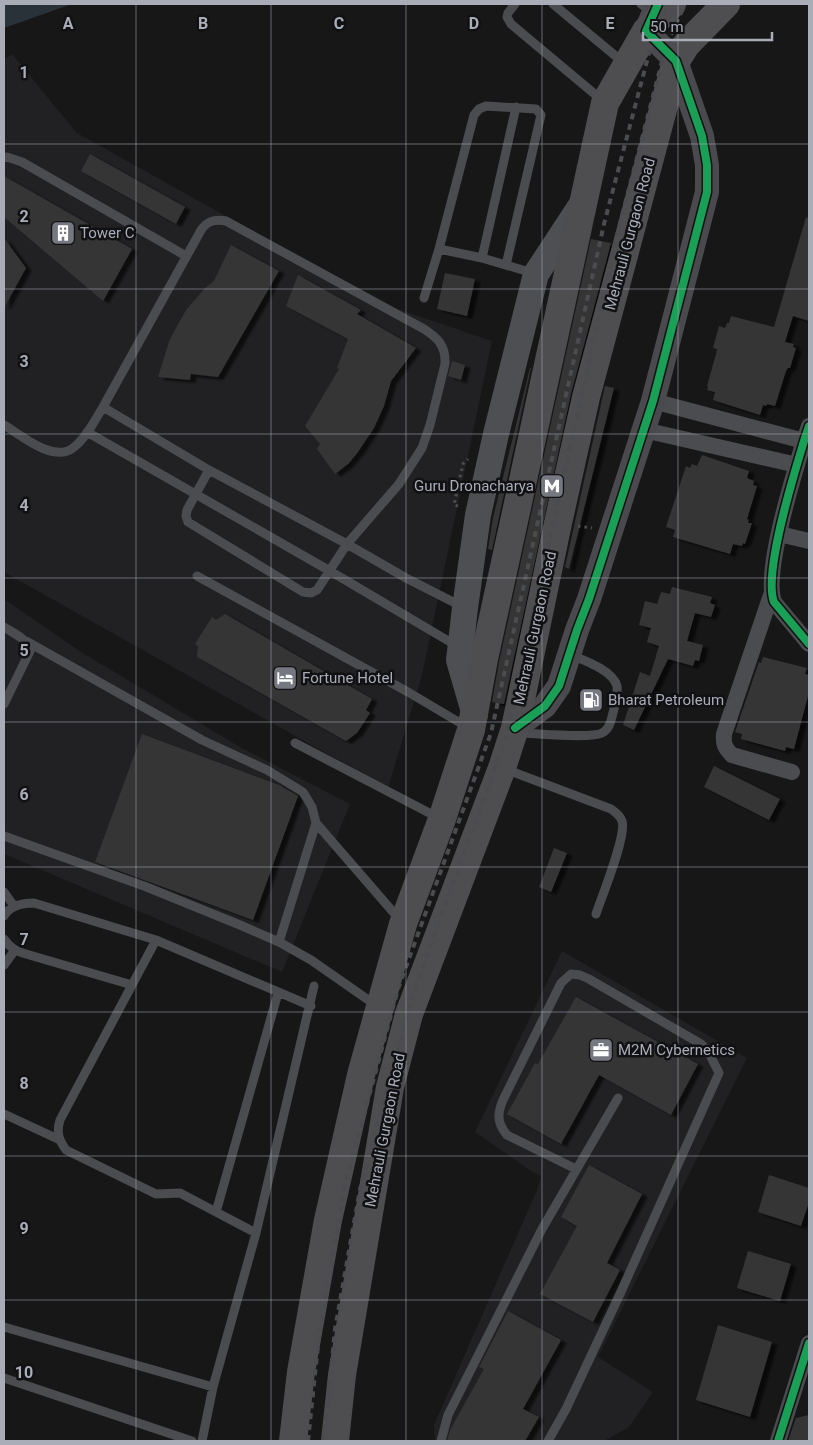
<svg xmlns="http://www.w3.org/2000/svg" width="813" height="1445" font-family="Roboto,sans-serif">
  <style>
    .built { fill: #212123 }
    .water { fill: #2a3239 }
    .building { fill: #353536; filter: url(#shadow) }
    .lines { fill: none; stroke-linecap: round; stroke-linejoin: round }
    .path { stroke: #4d4e52; stroke-width: 3; stroke-dasharray: 2.5 4; stroke-linecap: butt }
    .lane { stroke: #4b4c50; stroke-width: 9 }
    .street { stroke: #4b4c50; stroke-width: 16 }
    .secondary { stroke: #4a4a4e; stroke-width: 24 }
    .primary { stroke: #4d4f52; stroke-width: 26 }
    .highway { stroke: #4e4e51; stroke-width: 28 }
    .rail { stroke: #4b4c4f; stroke-width: 4; stroke-dasharray: 6 5; stroke-linecap: butt }
    .cycleway-casing { stroke: #111113; stroke-width: 11 }
    .cycleway { stroke: #1a9f57; stroke-width: 8 }
    .grid { fill: none; stroke: #a8adb8; stroke-width: 1; stroke-opacity: 0.55 }
    .labels { text-anchor: middle; dominant-baseline: central; stroke-width: 5; stroke-linejoin: round; paint-order: stroke }
    .poi-label { font-size: 15px; fill: #a8adb8; stroke: #111113; text-anchor: start }
    .street-label { font-size: 15px; fill: #a8adb8; stroke: #111113 }
    .grid-label { font-size: 16px; text-anchor: middle; font-weight: bold; fill: #a8adb8; stroke: #111113; stroke-width: 5; stroke-linejoin: round; paint-order: stroke }
  </style>
  <defs>
    <filter id="shadow"><feDropShadow dx="5.5" dy="3" stdDeviation="1" flood-color="#0009"/></filter>
  </defs>
  <rect width="100%" height="100%" fill="#171717"/>
  <path class="built" d="M12,54L77,133L386,305L492,341L422,675L388,788L4,572V59Z
    M4,599L81,652L240,747L350,804L282,972L4,854Z
    M562,951L747,1058L598,1357L653,1392L629,1427L604,1441H435L434,1425L537,1190L541,1176L531,1171L475,1132Z"/>
  <path class="water" d="M4,4H72L4,28Z"/>
  <path class="building" d="M90,154L185,207L176,224L81,171Z
    M4,176L132,249L103,301L4,217Z
    M806,217L809,218V321L793,316L785,342L794,344L793,347L796,348L790,368H788L786,371L775,406L767,404L766,406L763,405L760,415L713,400L715,392L707,390L708,387L707,386L716,354L717,349L713,348L719,326L725,328L727,323H729L731,316L774,327Z
    M4,238L26,268L4,308Z
    M591,239L611,243L571,394L504,704L492,702L499,662Z
    M231,245L279,271L218,377L191,374L190,380L158,377L170,339L186,310L205,288L214,281Z
    M445,273L475,279L467,316L437,309Z
    M298,275L361,310L357,314L416,348L391,381L384,406L374,428L358,452L348,464L335,474L317,449L320,444L305,426L339,369L337,368L348,339L286,306Z
    M452,361L465,365L461,380L448,376Z
    M530,368H531L492,550L488,549L493,518Z
    M605,386L614,388L569,569L565,567Z
    M702,455L749,471L747,478L754,481L753,485L757,486L747,519L749,520L748,523H752L745,544L743,543L742,546L733,544L730,554L673,537L675,530L666,527L686,466L690,468L692,464L697,466Z
    M672,587L712,597L710,603L715,605L711,617L695,613L687,641L703,645L699,661L695,660L693,666L668,659L634,730L623,725L640,672L650,676L659,646L647,642L651,628L639,625L645,601L657,604L661,592L670,594Z
    M225,614L372,699L366,710L370,713L357,733L346,741L197,657L198,646L195,644L212,617L216,620Z
    M763,657L807,668L805,674L809,675V692L794,749L786,747L785,751L741,739L742,734L735,732L759,662L761,663Z
    M142,734L279,785L298,796L253,920L95,862Z
    M714,766L780,799L769,820L704,787Z
    M554,848L567,853L551,892L539,887Z
    M576,997L698,1064L671,1115L599,1075L561,1144L507,1114L535,1063L538,1064Z
    M589,1165L642,1194L607,1263L620,1270L593,1322L540,1294L577,1226L561,1217Z
    M769,1175L809,1188V1202L801,1226L758,1212Z
    M748,1251L791,1264L780,1301L737,1288Z
    M508,1311L561,1340L523,1409L539,1417L525,1441H447L450,1430L484,1369L479,1367Z
    M718,1325L772,1342L750,1417L696,1400Z
    M809,1415V1441H788L796,1418Z"/>
  <g class="lines">
    <path class="path" d="M458,506L454,505L463,464L468,459
      M578,526L592,528"/>
    <path class="lane" d="M515,4L508,13L507,17L511,24L603,101
      M553,4L624,63
      M641,4L654,13
      M4,158L7,157L22,162L186,256
      M439,249L482,258L533,273
      M482,258L516,107
      M424,298L439,249L474,115L479,109L486,106L536,109L541,115L506,265
      M103,407L209,470L347,544L406,578L463,607
      M4,425C21,435 53,463 73,448C86,438 95,420 103,407L200,232C206,221 214,219 226,221L424,329C438,338 446,346 445,364L430,425L422,448L399,484L347,544L317,590L311,593L303,592L188,522L186,516L187,510L209,470
      M87,432L330,571L457,646
      M197,576L408,692L467,727
      M4,627C13,633 28,639 30,651L4,704
      M26,641L202,740L267,770L303,792L312,807L316,823L400,920
      M517,733C534,733 590,739 602,733C610,729 611,720 613,713C615,705 618,694 617,686C613,670 583,660 569,654
      M295,743L439,818
      M505,769L611,809C615,812 620,815 622,821C627,835 602,896 596,914
      M4,836L144,886L240,925L279,942L311,960L377,1006
      M4,892L14,906
      M4,916C10,905 22,903 34,903L156,940L311,1006
      M4,939C10,948 16,951 26,954L132,985
      M156,940L60,1120C56,1133 59,1140 66,1150L156,1194L180,1193L256,1233
      M279,942L316,823
      M4,965L15,950
      M4,1114L60,1140
      M216,1212L278,993
      M4,1327L213,1387
      M4,1378L192,1441
      M202,1441L213,1387L256,1233L314,986
      M441,1441L448,1415L542,1229L618,1098
      M548,1441L566,1409L620,1294L719,1073L708,1051L701,1044L589,979L580,975L571,974L561,983L503,1100C497,1114 497,1123 507,1135L576,1169"/>
    <path class="street" d="M653,401L804,441
      M809,426L804,441C794,474 763,573 774,602L809,644
      M644,430L797,465
      M779,534L809,541
      M771,595L724,734C723,744 725,748 732,755L792,772
      M778,1441L809,1343"/>
    <path class="secondary" d="M515,728L545,706L559,686L577,630L589,599L653,401L707,192V165L702,136L676,61L646,31L653,14"/>
    <path class="primary" d="M475,715L459,660L465,608L478,515L496,434L536,274L582,204"/>
    <path class="highway" d="M293,1441L301,1372L328,1220L361,1075L403,924L442,819L471,730L484,659L605,103L646,31L672,4
      M335,1441L342,1375L390,1087L409,1014L502,768L515,728L558,523L586,397L676,61L686,45L726,4"/>
    <path class="rail" d="M308,1441L320,1327L345,1185L398,989L491,733L604,224L652,42L668,4
      M324,1441L335,1329L360,1189L413,994L506,737L619,227L666,46L685,4"/>
    <defs>
      <path id="cycleway" d="M809,426L804,441C794,474 763,573 774,602L809,644
        M515,728L545,706L559,686L577,630L589,599L653,401L707,192V165L702,136L676,61L646,31L658,4
        M778,1441L809,1343"/>
    </defs>
    <use href="#cycleway" class="cycleway-casing"/>
    <use href="#cycleway" class="cycleway"/>
  </g>
  <path class="grid" d="M136,4V1441M271,4V1441M406,4V1441M542,4V1441M678,4V1441M4,144H809M4,289H809M4,434H809M4,578H809M4,722H809M4,867H809M4,1012H809M4,1156H809M4,1300H809"/>
  <defs>
    <symbol id="building-square" viewBox="-11 -11 22 22"><rect x="-9" y="-9" width="18" height="18" rx="4" fill="#757880" stroke="#111113"/><path d="M-4-6H4V6H1V3H-1V6H-4ZM-2.5-4.3h1.7v1.8h-1.7ZM.8-4.3h1.7v1.8H.8ZM-2.5-1h1.7V.8h-1.7ZM.8-1h1.7V.8H.8Z" fill="#fff"/></symbol>
    <symbol id="metro-square" viewBox="-11 -11 22 22"><rect x="-9" y="-9" width="18" height="18" rx="4" fill="#757880" stroke="#111113"/><path d="M-5.5 5V-5H-3L0 0L3-5H5.5V5H3V-.5L0 4L-3-.5V5Z" fill="#fff"/></symbol>
    <symbol id="hotel-square" viewBox="-11 -11 22 22"><rect x="-9" y="-9" width="18" height="18" rx="4" fill="#757880" stroke="#111113"/><path d="M-6-4.5h1.5V1H6V5H4.5V3h-9V5H-6ZM-4 0a1.8 1.8 0 1 1 3.6 0ZM.5 0V-2.5h3Q6-2.5 6 0Z" fill="#fff"/></symbol>
    <symbol id="fuel-square" viewBox="-11 -11 22 22"><rect x="-9" y="-9" width="18" height="18" rx="4" fill="#757880" stroke="#111113"/><path d="M-5.5-6h7V0h2V4h1.3V-2.5L3-4.5l.8-.8L6-3V5H2.5V1h-1V6h-7ZM-4.2-4.7v3.2H.2V-4.7Z" fill="#fff"/></symbol>
    <symbol id="office-square" viewBox="-11 -11 22 22"><rect x="-9" y="-9" width="18" height="18" rx="4" fill="#757880" stroke="#111113"/><path d="M-6-3h4V-5.5h4V-3h4V5H-6ZM-1-4.5V-3h2v-1.5ZM-6 0V1H6V0Z" fill="#fff"/></symbol>
  </defs>
  <g fill-rule="evenodd">
    <use href="#building-square" x="49" y="219" width="28" height="28"/>
    <use href="#metro-square" x="538" y="472" width="28" height="28"/>
    <use href="#hotel-square" x="271" y="664" width="28" height="28"/>
    <use href="#fuel-square" x="577" y="686" width="28" height="28"/>
    <use href="#office-square" x="587" y="1036" width="28" height="28"/>
  </g>
  <g class="labels">
    <g class="poi-label">
      <text x="80" y="233">Tower C</text>
      <text x="534" y="486" text-anchor="end">Guru Dronacharya</text>
      <text x="302" y="678">Fortune Hotel</text>
      <text x="608" y="700">Bharat Petroleum</text>
      <text x="618" y="1050">M2M Cybernetics</text>
    </g>
    <g class="street-label">
      <text transform="translate(630 234) rotate(-75)">Mehrauli Gurgaon Road</text>
      <text transform="translate(535 628) rotate(-78)">Mehrauli Gurgaon Road</text>
      <text transform="translate(385 1130) rotate(-79)">Mehrauli Gurgaon Road</text>
    </g>
  </g>
  <g class="grid-label">
    <text x="68" y="29">A</text>
    <text x="203" y="29">B</text>
    <text x="339" y="29">C</text>
    <text x="474" y="29">D</text>
    <text x="610" y="29">E</text>
    <text x="24" y="78">1</text>
    <text x="24" y="222">2</text>
    <text x="24" y="367">3</text>
    <text x="24" y="511">4</text>
    <text x="24" y="656">5</text>
    <text x="24" y="800">6</text>
    <text x="24" y="945">7</text>
    <text x="24" y="1089">8</text>
    <text x="24" y="1234">9</text>
    <text x="24" y="1378">10</text>
  </g>
  <rect width="813" height="1445" fill="none" stroke="#a8adb8" stroke-width="10"/>
  <path d="M643 32v8h129v-8" fill="none" stroke="#a8adb8" stroke-width="2.5"/>
  <text x="650" y="32" font-size="15" fill="#a8adb8" stroke="#111113" stroke-width="4" paint-order="stroke">50 m</text>
</svg>
